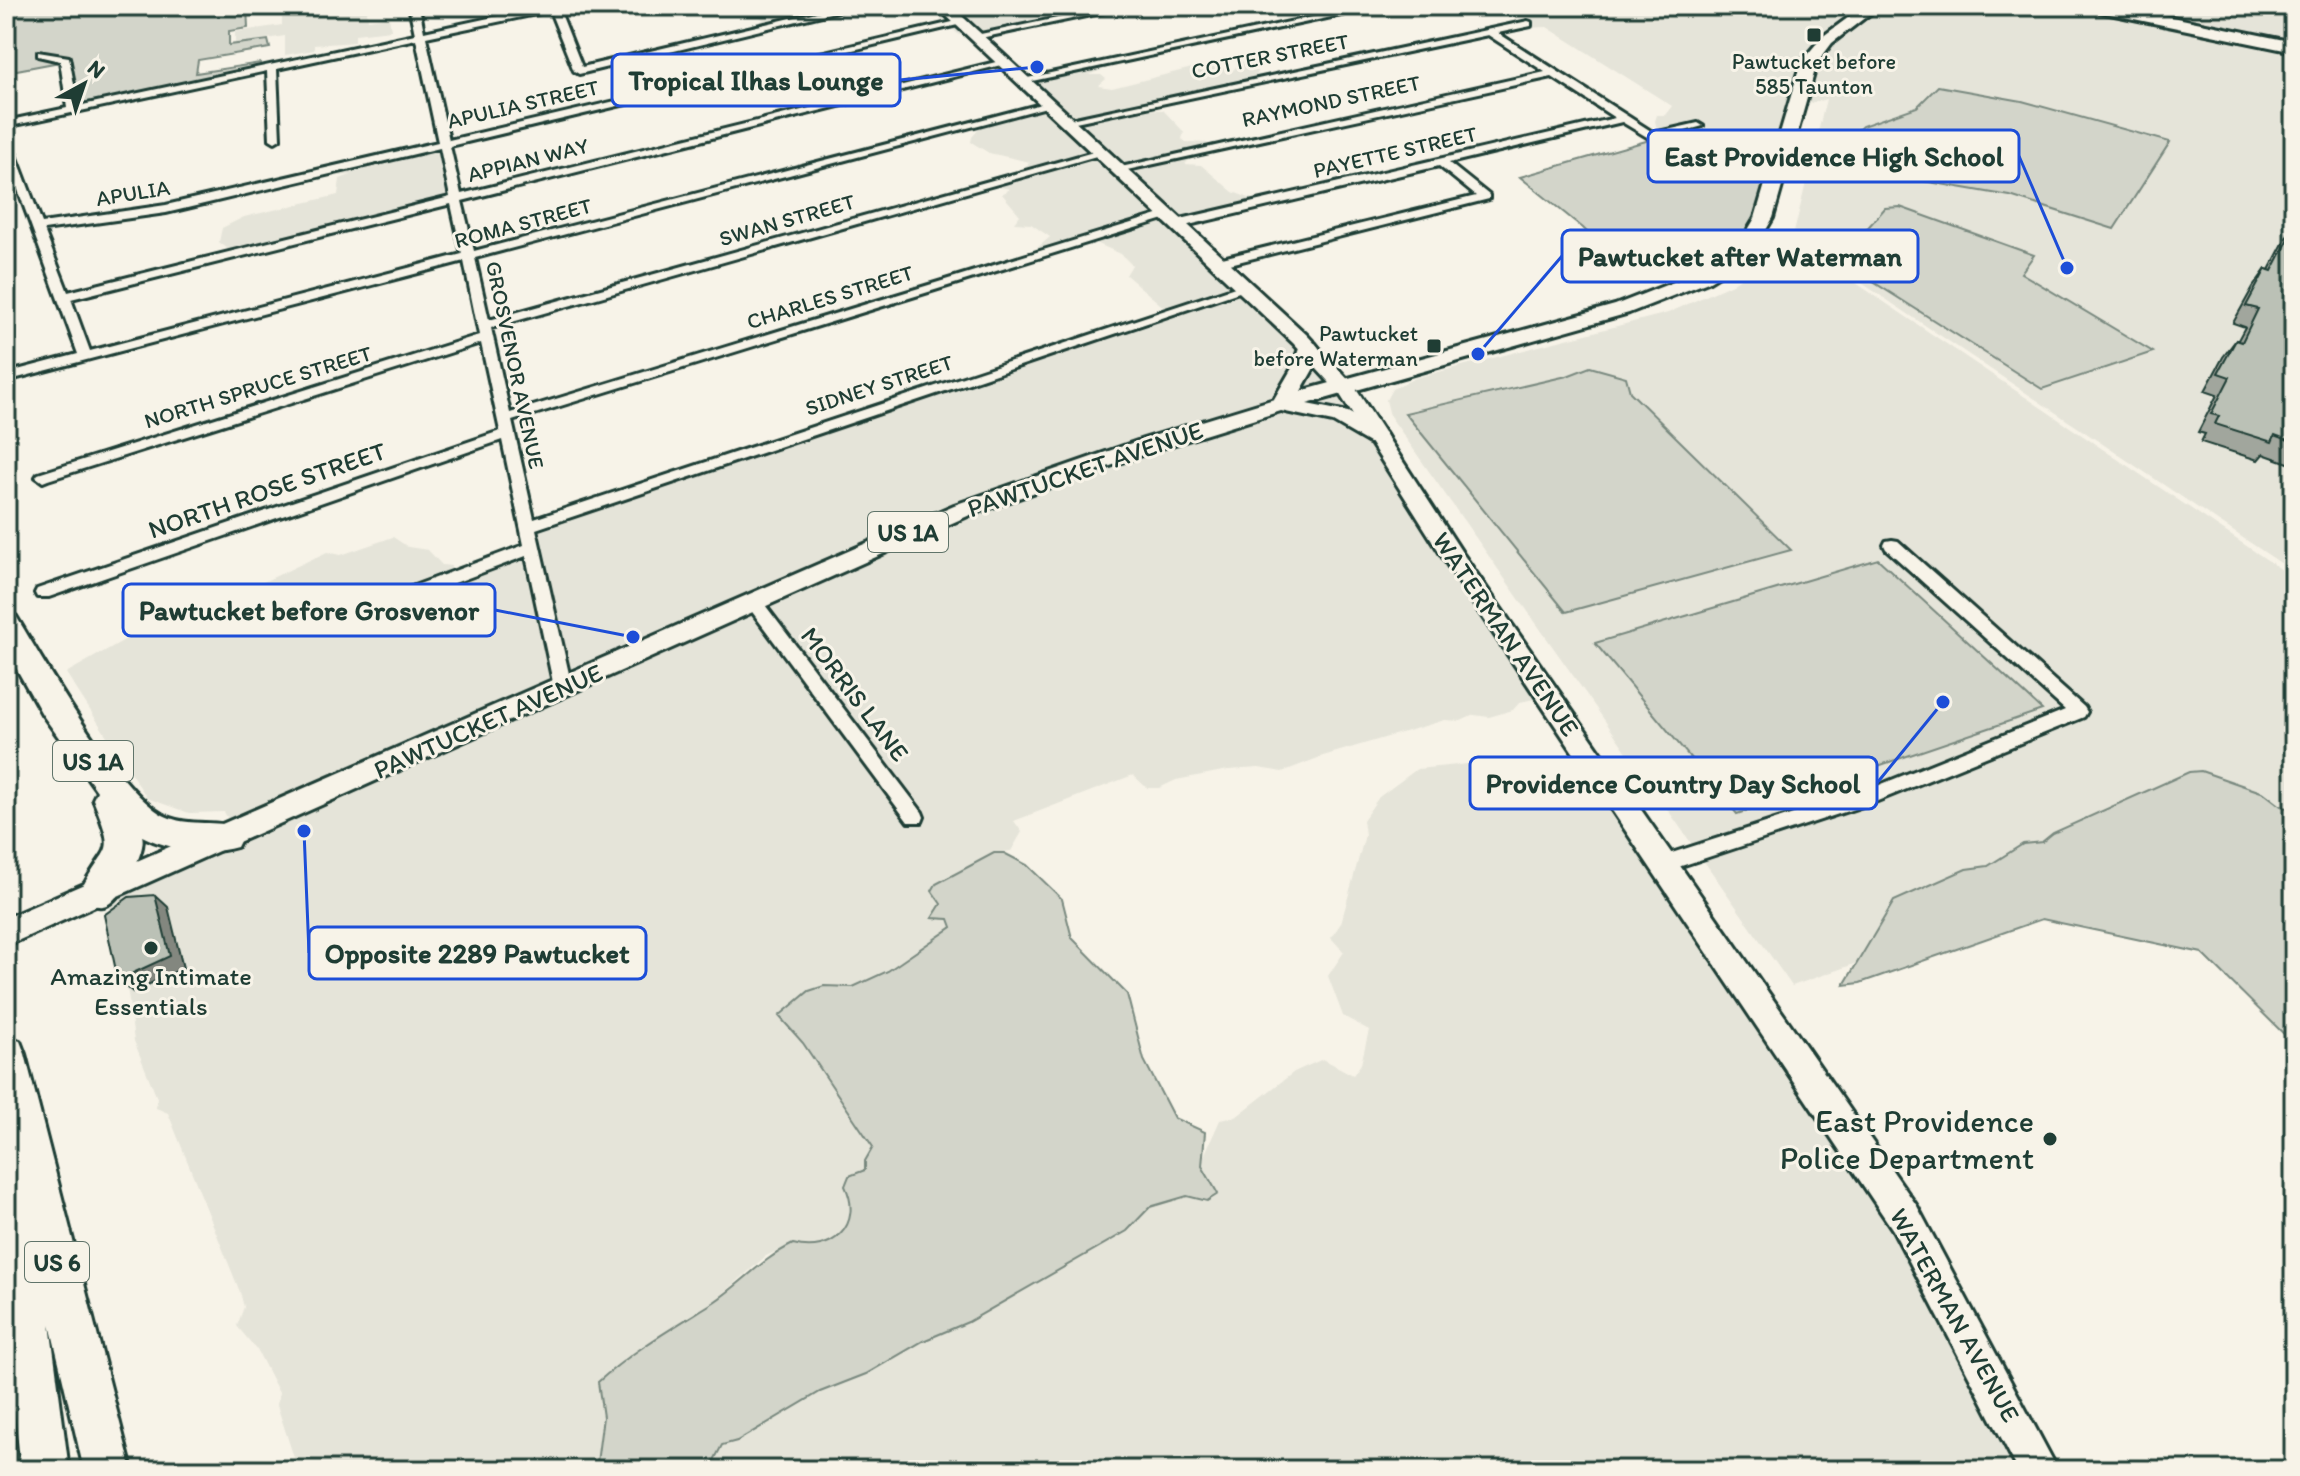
<svg xmlns="http://www.w3.org/2000/svg" width="2300" height="1476" font-family="Itim,sans-serif">
  <style>
    .built { fill: #e5e4d9 }
    .green { fill: #d3d5ca; stroke: #79897f; stroke-width: 2 }
    .lines { fill: none; stroke-linecap: round; stroke-linejoin: round }
    .minor-casing { stroke: #1f3d34; stroke-width: 6 }
    .secondary-casing { stroke: #1f3d34; stroke-width: 6 }
    .primary-casing { stroke: #1f3d34; stroke-width: 6 }
    .trunk-casing { stroke: #1f3d34; stroke-width: 6 }
    .motorway-casing { stroke: #1f3d34; stroke-width: 6 }
    .minor { fill: #f7f3e8; fill-rule: evenodd }
    .secondary { fill: #f7f3e8; fill-rule: evenodd }
    .primary { fill: #f7f3e8; fill-rule: evenodd }
    .trunk { fill: #f7f3e8; fill-rule: evenodd }
    .motorway { fill: #f7f3e8; fill-rule: evenodd }
    .wall { fill: #a1a69d; stroke: #1f3d34; stroke-width: 2 }
    .shaded-wall { fill: #83877f; stroke: #1f3d34; stroke-width: 2 }
    .building { fill: #bbc1b6; stroke: #1f3d34; stroke-width: 2 }
    .poi-dot { fill: #1f3d34; stroke: #f7f3e8; stroke-width: 3 }
    .labels { text-anchor: middle; dominant-baseline: central; stroke-width: 6; stroke-linejoin: round; paint-order: stroke }
    .far-street-label { font-size: 22px; fill: #1f3d34; stroke: #f7f3e8 }
    .far-poi-label { font-size: 22px; fill: #1f3d34; stroke: #f7f3e8 }
    .shield { fill: #f7f3e8; stroke: #60746a; stroke-width: 2 }
    .shield-label { font-size: 24px; font-weight: bold; fill: #1f3d34 }
    .street-label { font-size: 26px; fill: #1f3d34; stroke: #f7f3e8 }
    .poi-label { font-size: 26px; fill: #1f3d34; stroke: #f7f3e8 }
    .near-poi-label { font-size: 32px; fill: #1f3d34; stroke: #f7f3e8; text-anchor: end }
    .leader { fill: none; stroke: #1d4ed8; stroke-width: 3 }
    .callout-dot { fill: #1d4ed8; stroke: #f7f3e8; stroke-width: 3 }
    .callout { fill: #f7f3e8; stroke: #1d4ed8; stroke-width: 3 }
    .callout-label { font-size: 28px; text-anchor: middle; font-weight: bold; fill: #1f3d34 }
  </style>
  <rect width="100%" height="100%" fill="#f7f3e8"/>
  <filter id="ink" filterUnits="userSpaceOnUse"><feTurbulence type="fractalNoise" baseFrequency=".0125" numOctaves="2"/><feDisplacementMap in="SourceGraphic" scale="16" xChannelSelector="R" yChannelSelector="G"/><feConvolveMatrix kernelMatrix="1 2 1 2 8 2 1 2 1" color-interpolation-filters="sRGB"/></filter>
  <g filter="url(#ink)">
    <path class="built" d="M282,6H386L367,11L368,20L389,17L391,30L355,34V42L314,45V50L285,55V36L235,44V32L282,25Z
      M751,6H865L769,27Z
      M927,6H1021L1036,20L959,35Z
      M1513,6H2294V572L1793,237L1826,99L1801,106L1790,139L1732,131L1690,140L1667,135L1657,129L1655,121L1657,115H1665L1672,106L1547,27L1526,28L1514,22L1532,18Z
      M1242,61L1258,72L1255,78L1167,97L1174,100L1146,109L1163,110L1184,132L1182,139L1186,142L1207,143L1204,149L1209,152L1192,157L1185,164L1201,165L1233,192L1252,199L1262,197L1263,202L1180,222L1348,379L1544,697L1520,702L1513,710L1489,717L1474,715L1461,721L1445,720L1323,756L1282,772L1259,768L1228,770L1176,780L1159,788H1147L1133,775L1014,821L1022,832L1011,851L993,853L937,884L942,904L933,918L949,919L952,926L888,971L853,987L824,986L779,1016L803,1043L873,1147L865,1161V1170L849,1176L852,1218L838,1239L829,1245L810,1249L793,1244L766,1256L716,1300L615,1367L598,1382L603,1417L596,1470H298L277,1405L279,1393L257,1350L237,1326L244,1307L240,1292L168,1113L156,1108L157,1098L134,1041L128,993L116,971L108,921L112,888L236,832L224,812L189,813L147,798L66,673L165,617L255,586L327,552L341,555L393,537L408,547L428,550L442,565L451,566L450,577L527,549L524,531L1167,310L1126,275L1132,265L1121,254L1096,243L1098,239L1044,252L1036,249L1050,237L1031,224L1014,223L1020,215L1002,194L1010,189L1000,187L974,193L976,188L1012,176L1007,173L1023,169L1030,162L989,153L971,142L972,137L978,130L977,123L1045,105L1021,81L1104,63L1113,66L1088,75H1101L1106,79L1098,86L1112,88L1196,67L1217,66L1232,71Z
      M439,144L450,198L232,252L219,242L222,228L244,217L338,195L340,179L351,175L313,178Z
      M1784,247L1807,250L2294,578V834L2245,826L1792,986L1390,416L1386,400L1392,389L1415,378L1668,313L1732,284Z
      M1498,761L1538,762L1564,772L1594,762L1771,1015L2040,1470H709L722,1445L737,1441L820,1392L866,1374L923,1341L968,1322L1127,1231L1150,1207L1187,1196L1207,1201L1218,1193L1204,1171L1203,1158L1220,1120L1236,1117L1294,1072L1323,1059L1353,1075L1361,1064L1369,1030L1343,1016L1328,976L1344,952L1331,938L1341,923L1365,835L1363,820L1379,797L1417,769Z"/>
    <path class="green" d="M6,6H247L248,28L229,31V45L268,40L270,48L198,60L196,73L260,63L263,69L71,110L65,61L6,72Z
      M1938,86L2022,101L2170,142L2114,229L2010,196L1906,178L1853,162L1840,148L1862,126L1917,107Z
      M1732,131L1790,139L1757,236L1687,285L1611,256L1583,228L1520,177L1667,135L1690,140Z
      M1900,207L2034,255L2021,273L2153,352L2042,389L1845,264L1866,242L1864,232L1885,208Z
      M1590,367L1626,377L1630,392L1791,550L1566,612L1405,413L1567,376Z
      M1878,559L2042,710L1737,814L1595,643Z
      M2201,771L2264,793L2281,806L2294,810V1044L2202,953L2042,919L1860,983L1844,985L1894,901L1966,869L1988,866L2023,844L2042,842L2053,833L2189,772Z
      M994,853H1004L1027,865L1062,899L1072,938L1127,994L1144,1060L1174,1118L1205,1132L1202,1166L1218,1194L1207,1201L1187,1196L1150,1207L1127,1231L968,1322L923,1341L866,1374L820,1392L737,1441L722,1445L709,1470H596L603,1417L598,1382C632,1351 674,1327 714,1302C742,1283 762,1259 793,1244C832,1255 864,1225 845,1186L849,1176L865,1170V1161L873,1147L803,1043L779,1016L809,991L824,986L853,987L888,971L952,927L949,919L932,918L941,904L932,891L936,884Z"/>
    <g class="lines">
      <defs>
        <path id="minor" d="M409,6H419L424,32L545,6H558L582,67L842,6H859L579,74L574,71L550,11L426,37L449,140L961,20L966,23L450,146L461,194L1004,60L1009,63L462,201L474,251L1045,103L1054,105L475,258L489,320L1097,151L1107,153L491,328L510,413L1164,213L1174,216L512,421L534,519L1241,285L1251,288L536,529L572,687L563,693L554,687L526,556L351,622H339L337,618L339,614L524,545L502,440L49,597H37L35,593L37,589L500,431L481,343L48,480L43,482L36,477L38,474L479,335L464,261L6,381V373L78,354L6,157V139L11,142L42,223L166,205L438,142L416,39L277,69L280,139L275,142L270,139L267,71L6,127V121L67,108L60,61L38,56V52L69,57L78,106L415,34ZM440,148L450,197L68,292L44,230L166,213ZM451,204L462,254L90,351L71,299Z
          M1115,6H1134L976,39L971,36Z
          M1364,6H1383L1023,83L1018,80Z
          M1528,21L1531,22V26L1498,33L1654,133L1698,123L1703,126L1652,140L1622,122L1449,163L1489,195V199L1218,267L1214,266V260L1476,196L1439,166L1176,228L1170,224L1172,221L1615,118L1552,77L1118,172L1112,169L1545,72L1488,35L1066,124L1061,121Z
          M1892,540L1898,541L2084,707L2087,712L2084,717L1875,802L1663,872L1656,870L1653,864L1656,858L1862,792L2065,710L1886,549L1884,545L1886,541Z
          M753,595L759,597L922,812L924,817L922,822H908L747,605L745,601L747,597Z"/>
        <path id="secondary" d="M936,6H951L1307,335L1354,386L1463,554L1917,1206L2058,1470H2018L1893,1230L1447,564L1339,393L1293,343Z"/>
        <path id="primary" d="M1864,6H1880L1832,43L1817,63L1773,218L1756,247L1740,262L1708,282L1629,313L1307,404L1348,412L1385,433L1388,438L1385,443H1369L1333,422L1281,411L1159,449L970,515L6,946V918L954,505L1143,439L1274,399L1292,368L1301,343H1315L1318,347L1314,368L1301,391L1615,305L1694,274L1726,254L1742,240L1755,218L1801,62L1822,37Z"/>
        <path id="trunk" d="M2087,6H2118L2294,42V52L2095,11Z"/>
        <path id="motorway" d="M6,613L16,616C44,662 123,802 170,818C191,826 216,820 237,827L242,837L237,847C208,856 168,849 142,836C147,850 123,894 110,903C101,909 94,905 86,903L80,892C106,839 118,862 93,799L97,791L42,714L6,650Z
          M6,1036L20,1041L25,1054L132,1470H84L50,1324L69,1470H21L6,1326Z"/>
      </defs>
      <use href="#minor" class="minor-casing"/>
      <use href="#secondary" class="secondary-casing"/>
      <use href="#primary" class="primary-casing"/>
      <use href="#trunk" class="trunk-casing"/>
      <use href="#motorway" class="motorway-casing"/>
      <use href="#minor" class="minor"/>
      <use href="#secondary" class="secondary"/>
      <use href="#primary" class="primary"/>
      <use href="#trunk" class="trunk"/>
      <use href="#motorway" class="motorway"/>
    </g>
    <path class="wall" d="M2294,225V465L2263,454L2258,460L2201,442L2205,434L2198,432L2217,395L2205,391L2223,357L2236,340H2238L2245,327L2233,323L2253,287L2266,269L2269,270L2288,234Z"/>
    <path class="shaded-wall" d="M155,895L168,907L183,968L133,992L118,980Z"/>
    <path class="building" d="M2294,229V442L2275,435L2272,442L2215,424L2219,416L2211,414L2230,377L2218,373L2236,340L2242,342L2258,309L2246,306L2266,269L2272,271Z
      M155,895L170,956L118,980L104,915L129,897Z"/>
  </g>
  <g class="poi-dot">
    <rect x="1806" y="27" width="16" height="16" rx="4"/>
    <rect x="1426" y="338" width="16" height="16" rx="4"/>
    <circle cx="151" cy="948" r="8"/>
    <circle cx="2050" cy="1139" r="8"/>
  </g>
  <g class="labels">
    <g class="far-street-label">
      <text transform="translate(1270 56) rotate(-11)">COTTER STREET</text>
      <text transform="translate(1331 101) rotate(-12)">RAYMOND STREET</text>
      <text transform="translate(523 104) rotate(-13)">APULIA STREET</text>
      <text transform="translate(1395 152) rotate(-13)">PAYETTE STREET</text>
      <text transform="translate(528 160) rotate(-14)">APPIAN WAY</text>
      <text transform="translate(133 193) rotate(-9)">APULIA</text>
      <text transform="translate(787 220) rotate(-16)">SWAN STREET</text>
      <text transform="translate(523 223) rotate(-15)">ROMA STREET</text>
      <text transform="translate(830 297) rotate(-17)">CHARLES STREET</text>
      <text transform="translate(515 365) rotate(78)">GROSVENOR AVENUE</text>
      <text transform="translate(879 385) rotate(-18)">SIDNEY STREET</text>
      <text transform="translate(258 387) rotate(-17)">NORTH SPRUCE STREET</text>
    </g>
    <g class="far-poi-label">
      <text x="1814" y="61">Pawtucket before<tspan x="1814" dy="25">585 Taunton</tspan></text>
      <text x="1418" y="333" text-anchor="end">Pawtucket<tspan x="1418" dy="25">before Waterman</tspan></text>
    </g>
    <g class="shield">
      <rect x="868" y="512" width="80" height="40" rx="6"/>
      <rect x="53" y="741" width="80" height="40" rx="6"/>
      <rect x="25" y="1242" width="64" height="40" rx="6"/>
    </g>
    <g class="shield-label">
      <text x="908" y="532">US 1A</text>
      <text x="93" y="761">US 1A</text>
      <text x="57" y="1262">US 6</text>
    </g>
    <g class="street-label">
      <text transform="translate(1085 469) rotate(-19)">PAWTUCKET AVENUE</text>
      <text transform="translate(267 490) rotate(-19)">NORTH ROSE STREET</text>
      <text transform="translate(1506 634) rotate(56)">WATERMAN AVENUE</text>
      <text transform="translate(855 694) rotate(53)">MORRIS LANE</text>
      <text transform="translate(488 721) rotate(-24)">PAWTUCKET AVENUE</text>
      <text transform="translate(1955 1315) rotate(61)">WATERMAN AVENUE</text>
    </g>
    <g class="poi-label">
      <text x="151" y="976">Amazing Intimate<tspan x="151" dy="30">Essentials</tspan></text>
    </g>
    <g class="near-poi-label">
      <text x="2034" y="1121">East Providence<tspan x="2034" dy="37">Police Department</tspan></text>
    </g>
  </g>
  <path class="leader" d="M1037 67L900 80M2067 268L2019 156M1478 354L1562 256M633 637L495 610M1943 702L1877 783M304 831L309 953"/>
  <g class="callout-dot">
    <circle cx="1037" cy="67" r="8"/>
    <circle cx="2067" cy="268" r="8"/>
    <circle cx="1478" cy="354" r="8"/>
    <circle cx="633" cy="637" r="8"/>
    <circle cx="1943" cy="702" r="8"/>
    <circle cx="304" cy="831" r="8"/>
  </g>
  <g class="callout">
    <rect x="612" y="54" width="288" height="52" rx="8"/>
    <rect x="1648" y="130" width="371" height="52" rx="8"/>
    <rect x="1562" y="230" width="356" height="52" rx="8"/>
    <rect x="123" y="584" width="372" height="52" rx="8"/>
    <rect x="1470" y="757" width="407" height="52" rx="8"/>
    <rect x="309" y="927" width="337" height="52" rx="8"/>
  </g>
  <g class="callout-label">
    <text x="756" y="90">Tropical Ilhas Lounge</text>
    <text x="1834" y="166">East Providence High School</text>
    <text x="1740" y="266">Pawtucket after Waterman</text>
    <text x="309" y="620">Pawtucket before Grosvenor</text>
    <text x="1673" y="793">Providence Country Day School</text>
    <text x="477" y="963">Opposite 2289 Pawtucket</text>
  </g>
  <rect width="2300" height="1476" fill="none" stroke="#f7f3e8" stroke-width="32"/>
  <rect x="16" y="16" width="2268" height="1444" fill="none" stroke="#1f3d34" stroke-width="3" filter="url(#ink)"/>
  <g transform="translate(84 84) rotate(40)" stroke="#f7f3e8" stroke-width="6" paint-order="stroke">
  <path d="M0-6L14 30L0 20L-14 30Z" fill="#1f3d34"/>
  <text y="-12" font-size="22" font-weight="bold" text-anchor="middle" fill="#1f3d34">N</text>
  </g>
</svg>
